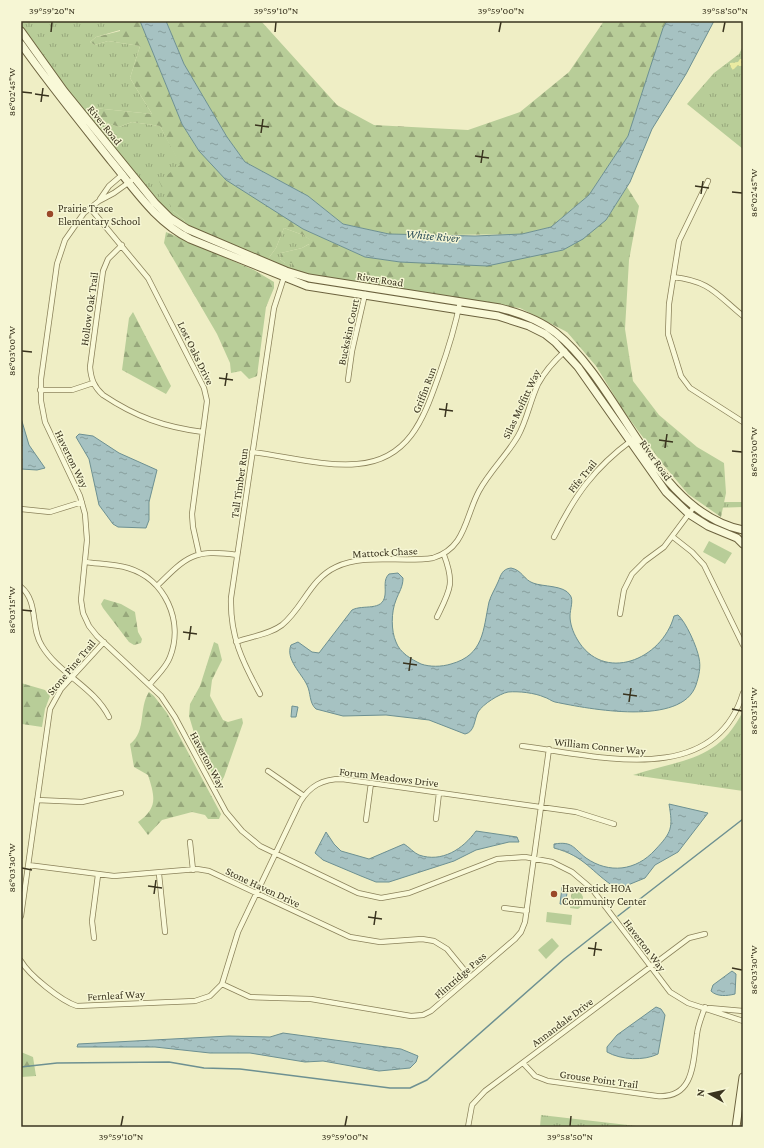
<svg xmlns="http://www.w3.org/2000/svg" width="764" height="1148" font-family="'Crimson Pro',serif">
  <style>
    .grass { fill: url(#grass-tufts) }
    .forest { fill: url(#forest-firs) }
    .sand { fill: url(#sand-dots) }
    .pitch { fill: #b8cd98 }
    .water { fill: url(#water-ripples); stroke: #6d9091 }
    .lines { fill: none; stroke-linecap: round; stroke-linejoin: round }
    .stream { stroke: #6d9091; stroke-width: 1.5 }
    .street-casing { stroke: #8a815a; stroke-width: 6 }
    .secondary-casing { stroke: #6c623e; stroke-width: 9 }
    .street { stroke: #f9f9d8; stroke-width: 4.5 }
    .secondary { stroke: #f9f9d8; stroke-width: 7 }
    .ticks { fill: none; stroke: #3a341f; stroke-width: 1.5 }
    .poi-dot { fill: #9a4829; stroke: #f6f6d4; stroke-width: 1.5 }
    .labels { text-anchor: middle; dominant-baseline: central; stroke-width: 3; stroke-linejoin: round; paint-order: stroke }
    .street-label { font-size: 11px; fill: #3a341f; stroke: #f6f6d4 }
    .poi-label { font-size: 11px; fill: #3a341f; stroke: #f6f6d4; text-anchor: start }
    .water-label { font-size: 12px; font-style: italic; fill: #2e505a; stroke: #f6f6d4 }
    .neatline { fill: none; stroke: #3a341f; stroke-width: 1.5 }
    .ticks-label { font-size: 10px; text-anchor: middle; fill: #3a341f }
  </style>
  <defs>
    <pattern id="grass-tufts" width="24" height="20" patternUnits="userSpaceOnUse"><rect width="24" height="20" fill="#b8cd98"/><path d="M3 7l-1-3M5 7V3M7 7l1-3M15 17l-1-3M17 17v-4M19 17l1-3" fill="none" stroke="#97a77b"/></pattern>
    <pattern id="forest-firs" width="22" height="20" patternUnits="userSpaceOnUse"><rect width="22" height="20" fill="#b8cd98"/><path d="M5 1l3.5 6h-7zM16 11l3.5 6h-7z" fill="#97a77b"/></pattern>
    <pattern id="sand-dots" width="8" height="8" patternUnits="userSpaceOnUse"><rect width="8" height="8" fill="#eaeba2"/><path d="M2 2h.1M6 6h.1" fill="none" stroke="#c9ca8b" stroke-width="1.8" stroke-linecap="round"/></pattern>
    <pattern id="water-ripples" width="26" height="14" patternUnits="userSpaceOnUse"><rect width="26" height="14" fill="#a6c2c2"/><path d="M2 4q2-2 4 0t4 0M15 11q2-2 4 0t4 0" fill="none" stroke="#889e9d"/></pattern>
  </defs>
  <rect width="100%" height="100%" fill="#efeec5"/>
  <path class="grass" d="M21,21H120V30L96,37L90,42L95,45L108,41L140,46L130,78L152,114L94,108L89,111L93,118L119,127L132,122L160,126L181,165L173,211L184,220L187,229L143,188L21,31Z
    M743,46V149L687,104L714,73L739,54Z
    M284,228L303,235L314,242L361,262L387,268L410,283L437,278L455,286L476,284L498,286L513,281L529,280L572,265L582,267L587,270L594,295V330L597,339L603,347L617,360L621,386L658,434L674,445L698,476L702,490L709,498L718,502H743V507L714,508L699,491L695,477L671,448L656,436L650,425L618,387L614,362C607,355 597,349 593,340C586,323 595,285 583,271C575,263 547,278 537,281C529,283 521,282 513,283C508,284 504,288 499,288C492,289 484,287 478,286C460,285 454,289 437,281L415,286H408L392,273L361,265L309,244L302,248L281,253L280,259L285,263H292L291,269L268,259L276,248Z
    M743,711V791L633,775C681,759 718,762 743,711Z
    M572,889L580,891L583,897L582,906L578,909L570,908Z
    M541,1115L645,1127H540Z"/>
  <path class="forest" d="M120,21H140L182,124L199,151L303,229L365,257L400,262L606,220L627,187L639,206L629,260L625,329L633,381L659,415L697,447L724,463L726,493L721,517L688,494L662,463L625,413L596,366L567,332L520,308L460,302L336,283L291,269L292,263H285L280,259L281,253L302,248L313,242L303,235L284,228L276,248L268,259L212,241L187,229L184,220L173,211L159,181L180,165L160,126L132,122L119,127L93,118L89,111L94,108L152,114L130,78L140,46L108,41L95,45L90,42L96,37L120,31Z
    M166,21H261L337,105L374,125L468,130L520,112L569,72L604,21H666L628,136L589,195L551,227L522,234L434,235L389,234L343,224L308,196L245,162L227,137L184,64Z
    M166,232L254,270L274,282V288L266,307L257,376L249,379L241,371L231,373L230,363L217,334L164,243Z
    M133,312L171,386L166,394L122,370L129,318Z
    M104,599L121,604L135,612L138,632L142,639L141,643L134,645L129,642L103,608L101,604Z
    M214,642L218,644L222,660L212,680L210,696L223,720L228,722L242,718L243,723L224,777L218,787L195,736L189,716L190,704L200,686Z
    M21,683L45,690L50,696L45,709L42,727L22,724L21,731Z
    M149,692L154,696L167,713L221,814L219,819H208L205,815L192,812L162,820L148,835L138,822C158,808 155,797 148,775L134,767L130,744C147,731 138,709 149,692Z
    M21,1052L33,1057L36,1076L21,1077Z"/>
  <path class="sand" d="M740,59H743V66H737L733,70L730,66V63L738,62Z"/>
  <path class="pitch" d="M709,541L732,553L725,564L703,552Z
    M547,912L572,915L571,925L546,922Z
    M552,938L559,946L546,959L538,950Z"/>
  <path class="water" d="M140,21H166L184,64L227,137L245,162L308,196L343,224L389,234L475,236L522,234L551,227L589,195L628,136L663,28L667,21H714L686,74L652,129L630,182L606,220L583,239L563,250L487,266L400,262L365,257L303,229L226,180L199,151L182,124Z
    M21,418L29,445L45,468L37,470L21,469Z
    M79,434L93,436L119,453L157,470L149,502V520L146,528L118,527L113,524L99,505L89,459L76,437Z
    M511,568C522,570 524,580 533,583C543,587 564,585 570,595C574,600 570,609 570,616C570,624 573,632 577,639C603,684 662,660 674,616L678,615C686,622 697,647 699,658C701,667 699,676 696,685C682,727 589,709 555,702C551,701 548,698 544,697C535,693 519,691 508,692C499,694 483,704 478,712C474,720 475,732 465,734L429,720L386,715L343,716L316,709C309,703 311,693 307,685C302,674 285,659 291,645L298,642L312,652L319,653L352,610C363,604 383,612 385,595C386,587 383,580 389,574L398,573L403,578C403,587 399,592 396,600C391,612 391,631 396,642C400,653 411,659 421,664C430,667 441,667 451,664C484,655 483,630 489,602C491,595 495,589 498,582C501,575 502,569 511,568Z
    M292,706L298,707L296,717H291Z
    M669,804L708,813L678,852L655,865L645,878L623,887L616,888C591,872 585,856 554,848V844C573,841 573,848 586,858C609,874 636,871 655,850C672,832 673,828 669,804Z
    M476,831L517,837L519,842H509L476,850L454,861L389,882H376L361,876L323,860L315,853L326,832L334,844L341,851L369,859L404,844C409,847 414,853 419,855C442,863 463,849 476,831Z
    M562,887L568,888L565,904H560Z
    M732,971L736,974L735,994C727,996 717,997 711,991L713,985Z
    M656,1007L661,1009L665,1015L658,1054C644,1061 621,1060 607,1052V1047L617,1035Z
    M283,1033L401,1049L418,1056L416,1062L410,1068L379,1071L323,1061L305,1062L250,1053H210L155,1047H77L78,1044L229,1036L270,1037Z"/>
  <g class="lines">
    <path class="stream" d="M618,916L743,819
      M21,1067L57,1063L169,1062L204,1068L240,1069L390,1088H410L427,1080L564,959L611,922"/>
    <defs>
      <path id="street" d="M135,178L114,193L99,201L84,213L65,240L57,264L41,379V401L45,422L80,496L85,514L87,540L81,600L83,613L89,626L97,636L161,696L175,717L226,812L242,831L260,846L358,893L381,898L409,893L497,859L525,857L552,862L572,872L592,889L670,992L688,1003L743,1021
        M708,181L679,241L669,304L668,334L681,376L690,388L743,422
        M100,199L109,186L123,174
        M90,208L148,278L204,388L207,401L192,514L193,527L199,554
        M122,245L108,259L103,271L90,367C91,379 94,387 103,395C136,417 164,427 203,432
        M673,277C710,281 716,294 743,316
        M348,380L352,351L365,294
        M40,390H72L93,383
        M252,452C284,456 326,467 357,464C410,460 424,417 439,375C448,350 455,328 460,302
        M21,509L50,512L82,502
        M554,537C575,495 594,468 632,440
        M673,537L692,552L704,565L743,645
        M85,562C99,564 114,564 128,568C165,579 184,621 170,657C166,668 157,675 150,684
        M157,586C187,556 194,549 237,555
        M21,587C39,602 30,628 42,646C59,674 94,687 109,717
        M620,614L624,590L632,574L645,561L664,547L694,507
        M437,617C450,590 455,584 444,555
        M236,642C251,636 269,635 282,625C303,608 310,579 336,567C365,553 402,563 433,558C466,548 465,517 479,491C490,471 507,455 518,436C527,420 530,401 538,384C545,371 554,361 565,351
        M260,694C242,661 230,636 231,598L274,308L285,274
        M522,746C594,755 714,790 743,693
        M268,771L304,796
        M37,800L82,802L121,793
        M436,819L439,793
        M366,820L371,783
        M190,842L193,870
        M28,865L114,876L197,869L209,871L350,937L380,942L422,939L434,941L447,949L470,977
        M159,874L165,932
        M504,908L527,911
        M21,916L50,709L61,689L104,642
        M94,938L92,921L98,875
        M21,961C29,975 61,1001 77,1006L195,1001L210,996L222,984L238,932L300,802C310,786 322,779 342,779L576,812L614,824
        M222,984L250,997L311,999L411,1016L423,1015L431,1011L515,939L521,932L525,922L549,749
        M709,1008L743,1011
        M523,1063L535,1076L548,1081L657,1096C695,1099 693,1061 697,1034C698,1025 702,1016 705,1007
        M468,1127L472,1105L485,1091L689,938L705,934"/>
      <path id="secondary" d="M21,31L64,91L155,203L170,218L187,229L286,271L309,278L500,308C520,313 540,320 556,333C622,386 654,512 743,530
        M21,44C50,85 81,123 112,162C136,191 156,222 190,239L307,286L498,316L529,326L545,334L555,342L578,367L666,492L689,514L708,526L737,538L743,544
        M736,1127L743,1077"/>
    </defs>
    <use href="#street" class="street-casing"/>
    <use href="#secondary" class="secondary-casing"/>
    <use href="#street" class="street"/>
    <use href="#secondary" class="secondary"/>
  </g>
  <path class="ticks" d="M51,32L52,22M275,32L276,22M499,32L501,22M723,32L725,22M22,92L32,93M35,94L49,96M41,102L43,88M255,125L269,127M261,133L263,119M475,156L489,158M481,163L483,150M695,186L709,188M732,192L742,193M701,194L703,181M22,351L32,352M219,378L233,380M225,386L227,373M439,409L453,411M445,417L447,403M659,440L673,442M665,448L667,434M732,451L742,452M22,610L32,611M183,632L197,634M189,640L191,626M403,663L417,665M409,671L411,657M623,694L637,696M629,702L631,688M732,709L742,711M22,868L32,870M148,886L162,888M154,894L156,880M368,917L382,919M374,925L376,911M588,948L602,950M594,956L596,942M732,968L742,970M121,1126L123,1116M345,1126L347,1116M570,1126L571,1116"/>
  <g class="poi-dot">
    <circle cx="50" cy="214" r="4"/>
    <circle cx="554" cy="894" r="4"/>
  </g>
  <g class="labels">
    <g class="street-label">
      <text transform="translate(105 125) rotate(51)">River Road</text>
      <text transform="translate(380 279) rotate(9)">River Road</text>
      <text transform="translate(89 309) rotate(-82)">Hollow Oak Trail</text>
      <text transform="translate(348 332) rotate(-78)">Buckskin Court</text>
      <text transform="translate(196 353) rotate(64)">Lost Oaks Drive</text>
      <text transform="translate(424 390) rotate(-69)">Griffin Run</text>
      <text transform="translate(521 404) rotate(-65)">Silas Moffitt Way</text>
      <text transform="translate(72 459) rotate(64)">Haverton Way</text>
      <text transform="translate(656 460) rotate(55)">River Road</text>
      <text transform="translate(582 476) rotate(-51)">Fife Trail</text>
      <text transform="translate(239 483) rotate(-82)">Tall Timber Run</text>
      <text transform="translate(385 552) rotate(-3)">Mattock Chase</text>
      <text transform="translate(71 667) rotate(-50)">Stone Pine Trail</text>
      <text transform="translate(600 746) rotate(6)">William Conner Way</text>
      <text transform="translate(208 760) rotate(62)">Haverton Way</text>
      <text transform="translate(389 777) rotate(7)">Forum Meadows Drive</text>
      <text transform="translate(263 887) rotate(25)">Stone Haven Drive</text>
      <text transform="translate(645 945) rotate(53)">Haverton Way</text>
      <text transform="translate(460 975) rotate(-41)">Flintridge Pass</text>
      <text transform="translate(116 995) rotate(-3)">Fernleaf Way</text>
      <text transform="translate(562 1022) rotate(-37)">Annandale Drive</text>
      <text transform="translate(599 1079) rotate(8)">Grouse Point Trail</text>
    </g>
    <g class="poi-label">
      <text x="58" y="208">Prairie Trace<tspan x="58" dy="13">Elementary School</tspan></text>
      <text x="562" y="888">Haverstick HOA<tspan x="562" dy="13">Community Center</tspan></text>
    </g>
    <g class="water-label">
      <text transform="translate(433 236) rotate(5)">White River</text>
    </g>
  </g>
  <rect width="764" height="1148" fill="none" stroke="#f6f6d4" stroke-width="44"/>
  <g transform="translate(710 1094) rotate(278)" stroke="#f6f6d4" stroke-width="3" paint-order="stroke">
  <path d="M0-3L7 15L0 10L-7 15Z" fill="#3a341f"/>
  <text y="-6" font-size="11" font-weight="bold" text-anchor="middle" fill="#3a341f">N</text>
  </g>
  <rect x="22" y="22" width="720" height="1104" class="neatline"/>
  <g class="ticks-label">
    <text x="52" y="14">39°59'20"N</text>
    <text x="276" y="14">39°59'10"N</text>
    <text x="501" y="14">39°59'00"N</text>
    <text x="725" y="14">39°58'50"N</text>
    <text transform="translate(11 92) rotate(-90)" y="4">86°02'45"W</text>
    <text transform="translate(753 193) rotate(-90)" y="4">86°02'45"W</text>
    <text transform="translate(11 351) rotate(-90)" y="4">86°03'00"W</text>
    <text transform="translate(753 452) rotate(-90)" y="4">86°03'00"W</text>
    <text transform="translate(11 610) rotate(-90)" y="4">86°03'15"W</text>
    <text transform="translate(753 711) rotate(-90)" y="4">86°03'15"W</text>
    <text transform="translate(11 868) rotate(-90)" y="4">86°03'30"W</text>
    <text transform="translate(753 970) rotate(-90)" y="4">86°03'30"W</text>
    <text x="121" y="1140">39°59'10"N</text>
    <text x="345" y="1140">39°59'00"N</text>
    <text x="570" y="1140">39°58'50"N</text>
  </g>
</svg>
